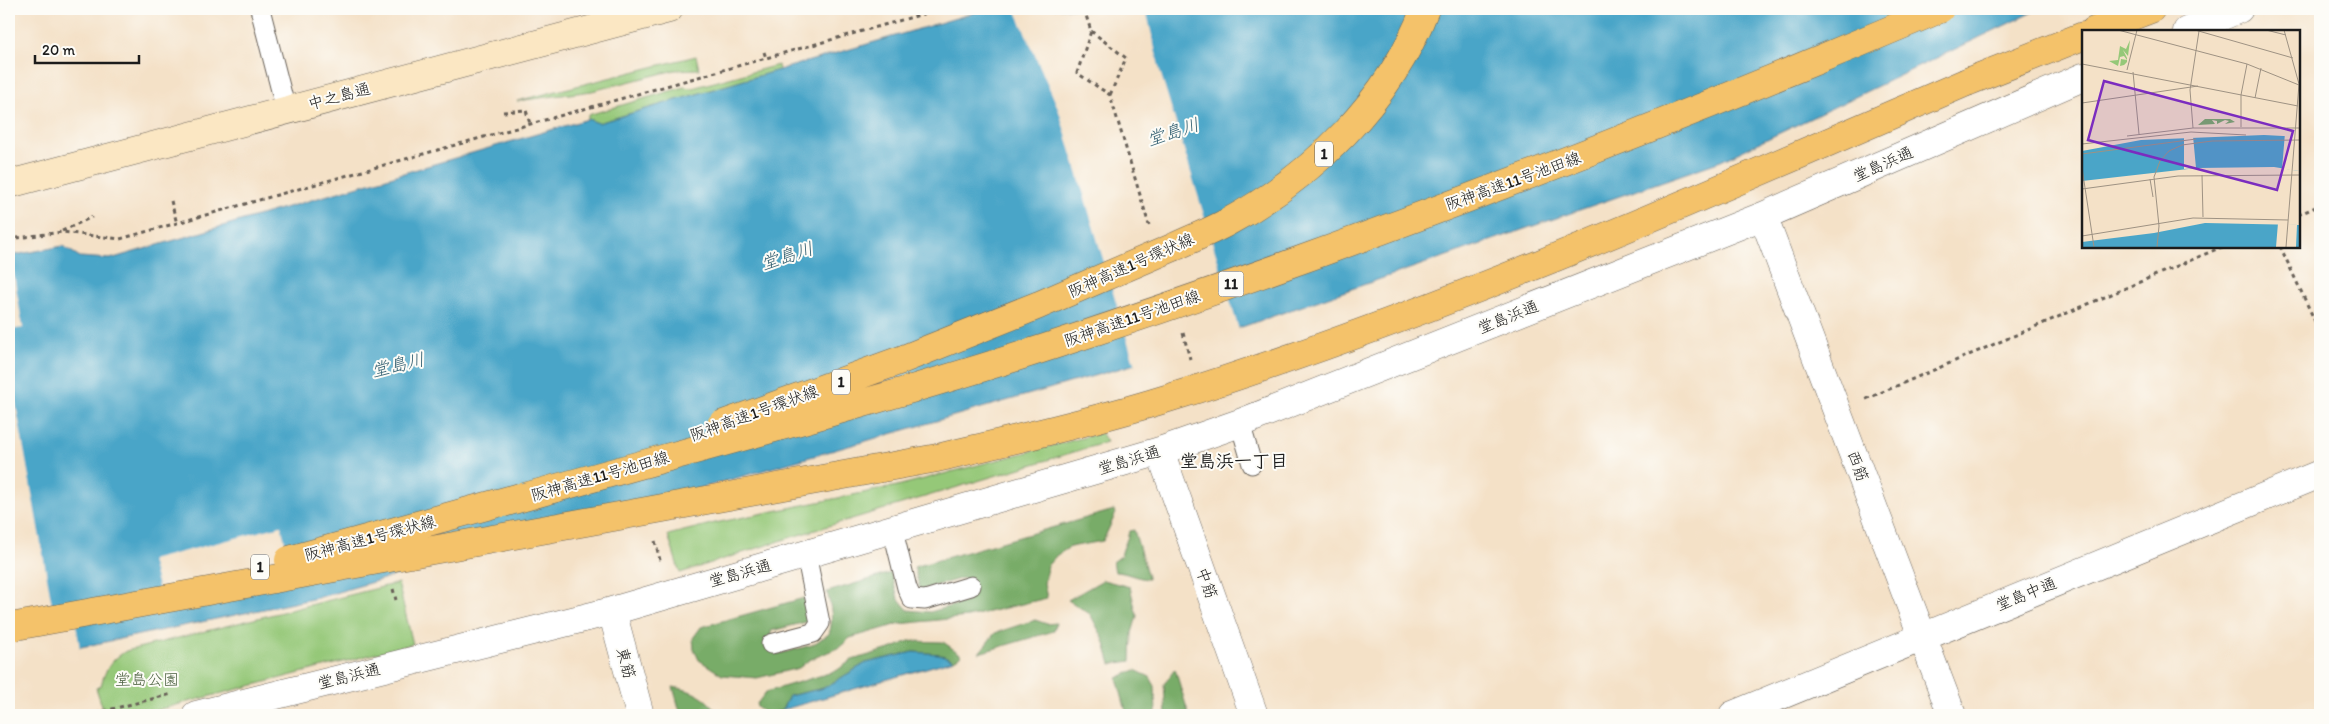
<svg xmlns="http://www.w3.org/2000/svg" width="2329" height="724" font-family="Itim,'Klee One',sans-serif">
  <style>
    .green { fill: #95c878; stroke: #58724a }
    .forest { fill: #78ac68; stroke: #4a6442 }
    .water { fill: #4aa5c8; stroke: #336072 }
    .pier { fill: #f4e1c7 }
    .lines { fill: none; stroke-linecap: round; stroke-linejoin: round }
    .lane-casing { stroke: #686158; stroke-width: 21 }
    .street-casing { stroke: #686158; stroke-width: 29 }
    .secondary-casing { stroke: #686158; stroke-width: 29 }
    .highway-casing { stroke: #686158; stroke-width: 29 }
    .path { stroke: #686158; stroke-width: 3; stroke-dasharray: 4 4; stroke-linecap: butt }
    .lane { stroke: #fff; stroke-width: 19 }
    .street { stroke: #fff; stroke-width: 28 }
    .secondary { stroke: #fbe7c3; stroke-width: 28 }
    .highway { stroke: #f4c26a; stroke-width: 28 }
    .highway-bridge-casing { stroke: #686158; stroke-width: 29; stroke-linecap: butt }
    .highway-bridge { stroke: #f4c26a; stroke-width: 28 }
    .labels { text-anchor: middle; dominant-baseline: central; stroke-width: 4; stroke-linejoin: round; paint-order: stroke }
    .shield { fill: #fdfcf7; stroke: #605f5e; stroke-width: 1 }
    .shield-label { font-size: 15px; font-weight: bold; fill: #1c1c1c }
    .street-label { font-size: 16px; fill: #1c1c1c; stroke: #fdfcf7 }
    .park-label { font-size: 16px; fill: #4c6141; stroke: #fdfcf7 }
    .water-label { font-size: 18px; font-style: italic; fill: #336072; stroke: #fdfcf7 }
    .neighbourhood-label { font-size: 18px; font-weight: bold; fill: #1c1c1c; stroke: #fdfcf7 }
    .inset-road { fill: none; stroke: #9e9283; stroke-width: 1 }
    .view { fill: #7b2cbf; fill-opacity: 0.15; stroke: #7b2cbf; stroke-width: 2.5 }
    .inset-edge { fill: none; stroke: #1c1c1c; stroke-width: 2.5 }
  </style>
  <rect width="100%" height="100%" fill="#fdfcf7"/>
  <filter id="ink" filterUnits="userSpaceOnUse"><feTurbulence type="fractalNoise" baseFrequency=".02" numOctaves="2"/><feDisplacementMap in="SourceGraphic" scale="10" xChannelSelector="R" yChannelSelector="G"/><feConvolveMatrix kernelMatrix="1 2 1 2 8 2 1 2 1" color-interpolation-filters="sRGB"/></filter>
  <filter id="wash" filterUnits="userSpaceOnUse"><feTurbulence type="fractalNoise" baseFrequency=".0096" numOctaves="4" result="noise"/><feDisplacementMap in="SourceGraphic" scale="20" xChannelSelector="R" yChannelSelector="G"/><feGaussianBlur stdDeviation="1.12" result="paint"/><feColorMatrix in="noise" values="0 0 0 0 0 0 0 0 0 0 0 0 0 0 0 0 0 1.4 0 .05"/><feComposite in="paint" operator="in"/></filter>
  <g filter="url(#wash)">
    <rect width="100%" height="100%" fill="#f4e1c7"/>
    <path class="green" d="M696,56L699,69L675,70L592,91L517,101Z
      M778,65L779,70L598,123L588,119V115L684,87L692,88Z
      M1101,433L1107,442L792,537L680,573L668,535L715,523L897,486Z
      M398,583L413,644L137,715H105L96,688L101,686C105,669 111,660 126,651Z"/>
    <path class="forest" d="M1114,510L1116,513L1103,541L1070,547L1057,555L1046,567L1047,568L1044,584L1047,598L968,617L899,624L850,638L840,647L809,660L799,668L757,678L722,675L699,660L694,649L693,638L701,627L804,598L810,621L771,631C771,640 772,648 778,654L812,645L829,634C834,619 831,608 827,592L891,573L898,598L908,610L930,612L969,601C971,592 970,584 963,578L920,590L914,567Z
      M1134,530L1148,577V579C1135,578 1126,572 1115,572L1113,562L1121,556C1123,546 1128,540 1129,531Z
      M1103,580L1130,587L1137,616L1132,633L1131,661L1111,664L1104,640L1090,614L1068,600Z
      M1035,620L1047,624L1056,623L1054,631L979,653L995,633Z
      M909,641L943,642L962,655L954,660L939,654L913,652L866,663L824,688L789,696L782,710L766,715L756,705L766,692L836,671L852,660L893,648Z
      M1175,669L1189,715H1166L1164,684Z
      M1135,670L1150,677L1155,686L1156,715H1127L1117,678Z
      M673,687C693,690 708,698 719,715H681Z"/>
    <path class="water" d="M987,9H2039L1721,161L1132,365L317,598L9,662V256L63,246L80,257L110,259L588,119L598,123Z
      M913,652L939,654L954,660L782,710L789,696L824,688L866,663Z"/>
    <path class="pier" d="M1015,9H1146L1160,71L1239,330L1135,366L1058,108Z
      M10,253L23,328L9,330V254Z
      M9,366L54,616L74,612L80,649L9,664Z
      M281,526L291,564L161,598L151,560Z"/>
  </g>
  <g filter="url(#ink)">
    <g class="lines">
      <defs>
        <path id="lane" d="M260,9L286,110
          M1240,423L1252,464
          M893,531L907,588L912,599L925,600L971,586
          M771,644L813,633L820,623L806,554"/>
        <path id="street" d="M2187,31L2239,9
          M1763,216L1952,715
          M1160,451L1254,715
          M612,611L640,715
          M196,715L612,611L1160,451L1240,423L1763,216L2083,77
          M1733,715L2320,474"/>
        <path id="secondary" d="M9,184L669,9"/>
        <path id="highway" d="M2094,31L2151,9
          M1967,82L2083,36
          M1174,247C1191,239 1209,232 1226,223C1312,177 1390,101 1425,9"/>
      </defs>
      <use href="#lane" class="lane-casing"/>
      <use href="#street" class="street-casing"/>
      <use href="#secondary" class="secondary-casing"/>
      <use href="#highway" class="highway-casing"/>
      <path class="path" d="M1084,9L1091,31L1077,73L1110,95L1149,225
        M1091,31L1126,58L1110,95
        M764,52L766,58
        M503,112L526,110L530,124
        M171,201L177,224
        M2298,215L2320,205
        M62,231L92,217
        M9,239L62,232L120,239L941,9
        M2280,246L2320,332
        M1183,333L1190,359
        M1866,399L2224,246
        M655,541L661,564
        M393,589L396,600
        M88,715L172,694"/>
      <use href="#lane" class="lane"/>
      <use href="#street" class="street"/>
      <use href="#secondary" class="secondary"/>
      <use href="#highway" class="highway"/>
      <defs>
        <path id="highway-bridge" d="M721,425L901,360L1039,305L1174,247
          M503,503C687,451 873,404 1054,345C1354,246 1649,132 1940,9
          M289,560L520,497
          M16,626L937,458C1016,439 1095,421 1172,397C1444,312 1706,195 1967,82"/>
      </defs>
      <use href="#highway-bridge" class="highway-bridge-casing"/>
      <use href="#highway-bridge" class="highway-bridge"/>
    </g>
  </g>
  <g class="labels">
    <g class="shield">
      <rect x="1315" y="141.5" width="18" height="25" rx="4"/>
      <rect x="1218.5" y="271.5" width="25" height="25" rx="4"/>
      <rect x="832" y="369.5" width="18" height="25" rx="4"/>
      <rect x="251" y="554.5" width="18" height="25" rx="4"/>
    </g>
    <g class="shield-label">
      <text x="1324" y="154">1</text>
      <text x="1231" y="284">11</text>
      <text x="841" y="382">1</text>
      <text x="260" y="567">1</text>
    </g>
    <g class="street-label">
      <text transform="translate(339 96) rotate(-15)">中之島通</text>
      <text transform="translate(1883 164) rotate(-24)">堂島浜通</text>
      <text transform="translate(1513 181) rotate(-20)">阪神高速11号池田線</text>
      <text transform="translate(1131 265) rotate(-24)">阪神高速1号環状線</text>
      <text transform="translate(1508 317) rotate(-22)">堂島浜通</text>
      <text transform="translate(1132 318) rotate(-19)">阪神高速11号池田線</text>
      <text transform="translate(754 413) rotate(-20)">阪神高速1号環状線</text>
      <text transform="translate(1129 460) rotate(-17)">堂島浜通</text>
      <text transform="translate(1858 466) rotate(69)">西筋</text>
      <text transform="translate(600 476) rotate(-16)">阪神高速11号池田線</text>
      <text transform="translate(370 538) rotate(-15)">阪神高速1号環状線</text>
      <text transform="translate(740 573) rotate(-16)">堂島浜通</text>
      <text transform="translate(1207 583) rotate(70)">中筋</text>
      <text transform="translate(2026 594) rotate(-22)">堂島中通</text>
      <text transform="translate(626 663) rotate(75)">東筋</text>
      <text transform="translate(349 676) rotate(-14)">堂島浜通</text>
    </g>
    <g class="park-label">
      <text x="147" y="679">堂島公園</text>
    </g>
    <g class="water-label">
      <text transform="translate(1173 132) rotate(-18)">堂島川</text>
      <text transform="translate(787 256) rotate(-18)">堂島川</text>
      <text transform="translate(398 365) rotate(-13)">堂島川</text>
    </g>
    <g class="neighbourhood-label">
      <text x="1234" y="461">堂島浜一丁目</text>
    </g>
  </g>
  <g transform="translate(2082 30)">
    <rect width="218" height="218" fill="#f4e1c7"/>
    <path d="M48,10L46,26L41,20L45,28V32L42,35L38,36L39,29L45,30L42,26L38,27L36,36L27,31L36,30L38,16L44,19Z" fill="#95c878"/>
    <path d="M123,89H148L153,92L143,94L147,91L143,90L135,94V91L130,90L133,94L116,95Z" fill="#78ac68"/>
    <path d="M182,105L217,107V141L192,137L115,138L0,151V121L59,110ZM123,193L217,195V217H0V212L72,203Z" fill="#4aa5c8"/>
    <path d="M203,103L218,104L217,141L200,139ZM102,106H111L114,138L102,139ZM196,193L215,195L214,217H194Z" fill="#f4e1c7"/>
    <path class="inset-road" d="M36,0L165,34L217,55M113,0L211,28M184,0L204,5M202,0L217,54L204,217M0,34L216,76M45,40L55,0M51,42L57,104M173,68L179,38M0,73L116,56M159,97V65L165,34M111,98L108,60L117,1M45,106L111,98H218M0,114L109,102L164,105M0,124L114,109M0,138L12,217M120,145L121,187M68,149L71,167M0,159L96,146L218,145M0,206L111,188L206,190M75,217L77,196L72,147L78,131L87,121L100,115L130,111L218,110"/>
    <path class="view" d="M22,51L211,101L195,160L6,110Z"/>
    <rect width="218" height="218" class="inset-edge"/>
  </g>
  <rect width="2329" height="724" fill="none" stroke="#fdfcf7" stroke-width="30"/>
  <path d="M35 55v8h104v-8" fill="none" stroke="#1c1c1c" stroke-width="2.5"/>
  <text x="42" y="55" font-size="15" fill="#1c1c1c" stroke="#fdfcf7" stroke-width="4" paint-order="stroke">20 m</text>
</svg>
